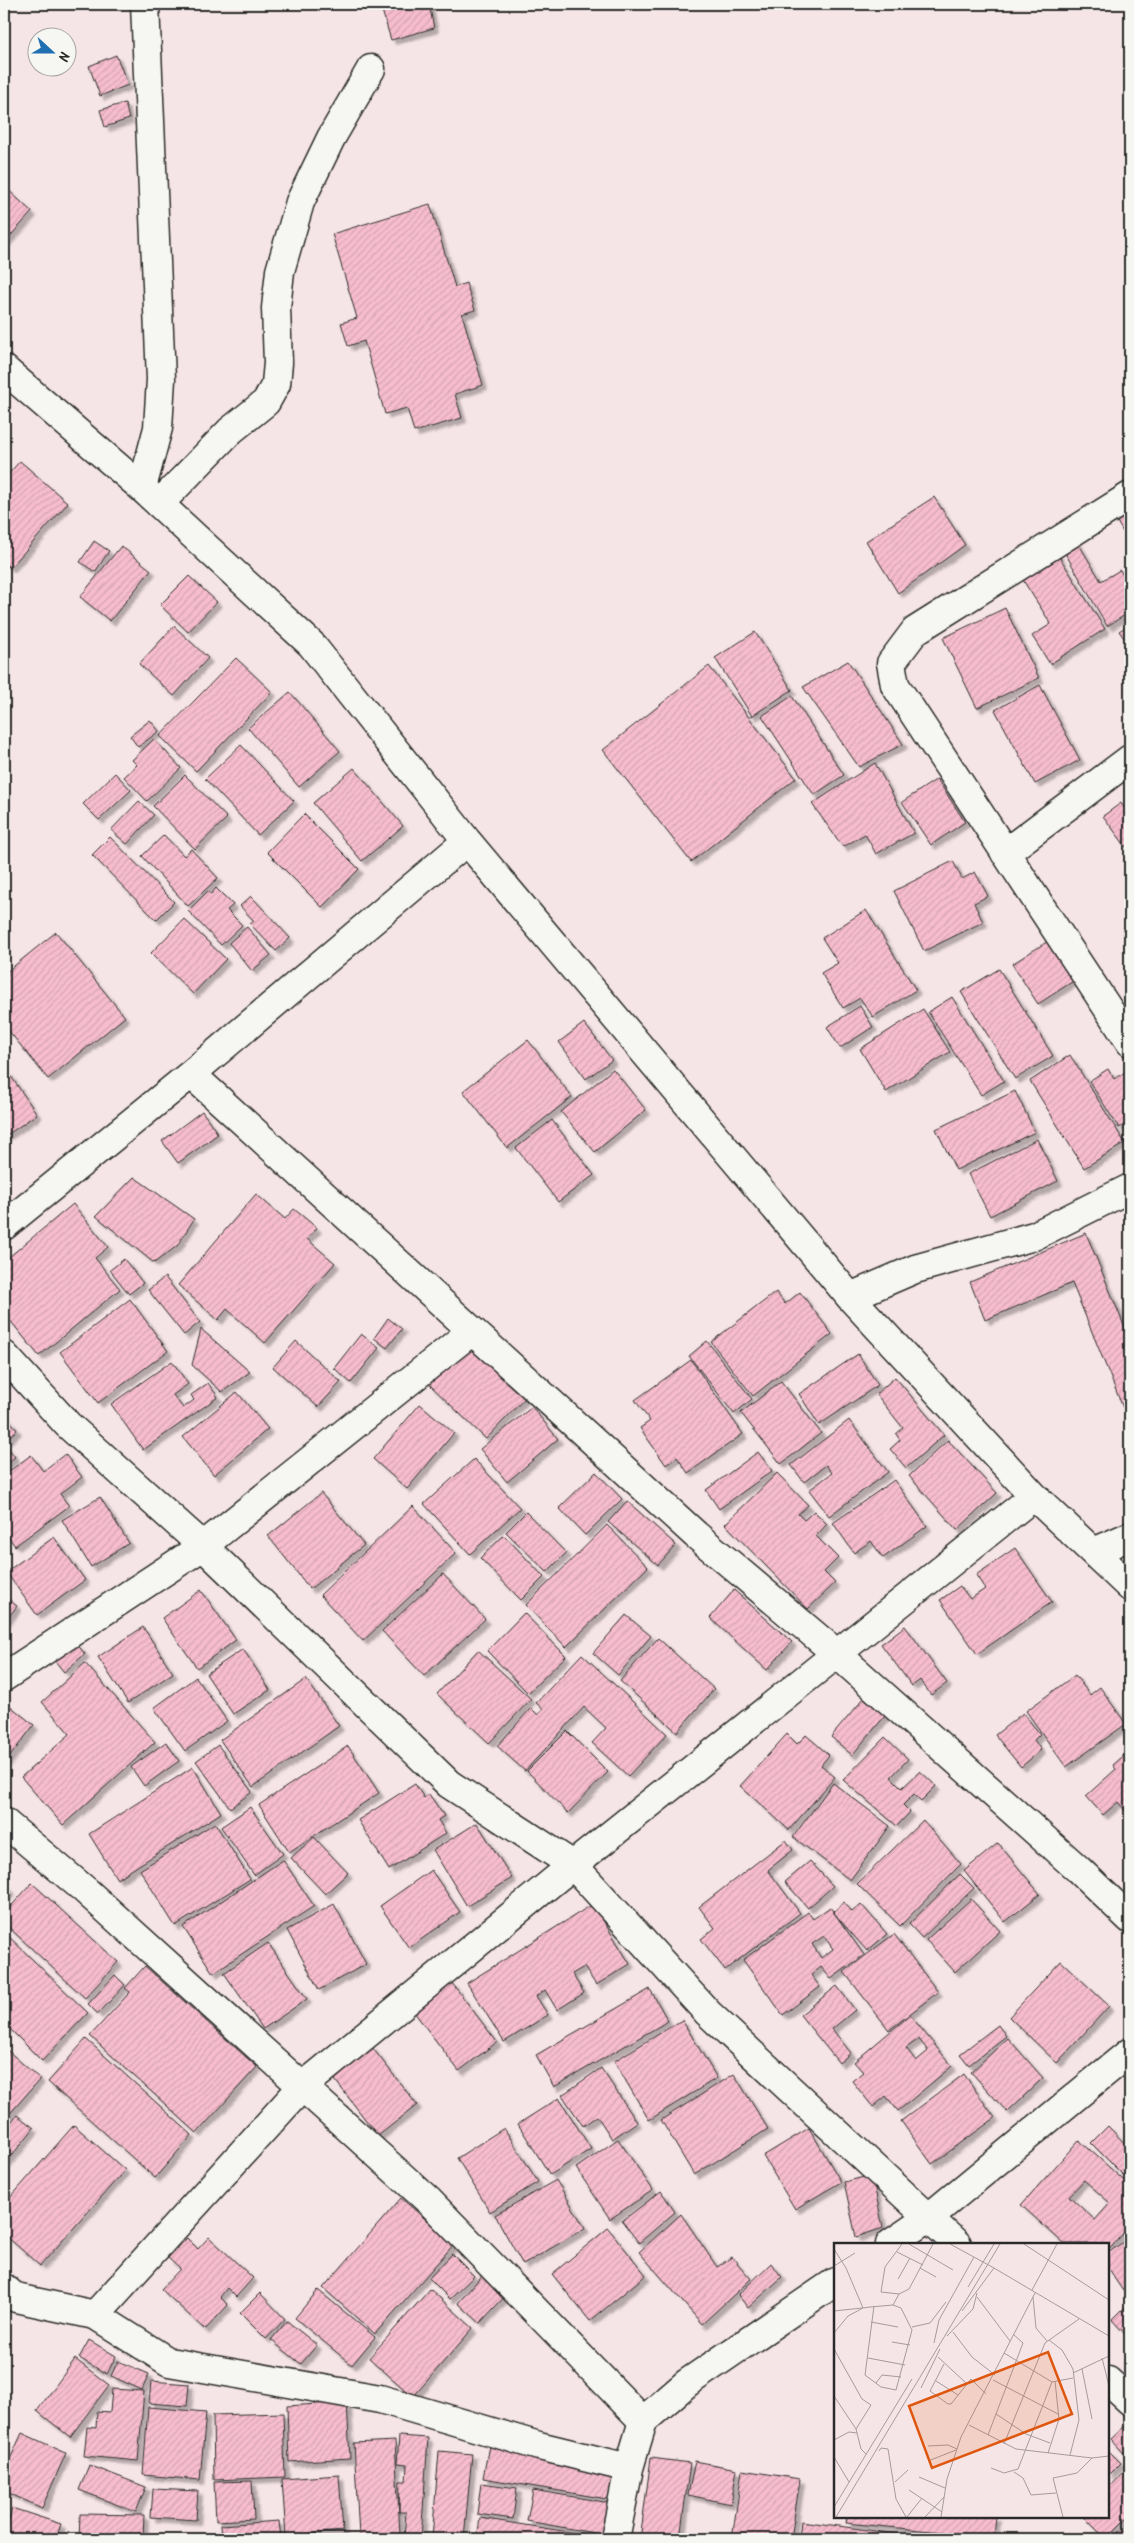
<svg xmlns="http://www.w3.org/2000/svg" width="1134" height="2543" font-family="Kalam,sans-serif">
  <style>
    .building { fill: url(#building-hatch); stroke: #2b2b2b; fill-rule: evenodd; filter: url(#shadow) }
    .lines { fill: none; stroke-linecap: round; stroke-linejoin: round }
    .street-casing { stroke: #2b2b2b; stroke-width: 31 }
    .street { stroke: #f6f6f2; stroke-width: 28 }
    .inset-road { fill: none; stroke: #a59b9c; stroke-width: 1 }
    .view { fill: #df570e; fill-opacity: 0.15; stroke: #df570e; stroke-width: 2.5 }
    .inset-edge { fill: none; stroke: #2b2b2b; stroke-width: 2.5 }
  </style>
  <defs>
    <pattern id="building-hatch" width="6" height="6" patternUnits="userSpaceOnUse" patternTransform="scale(1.25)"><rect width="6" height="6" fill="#f7bdce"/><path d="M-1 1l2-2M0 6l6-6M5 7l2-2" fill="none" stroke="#d4a3b1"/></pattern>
    <filter id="shadow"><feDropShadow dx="4.5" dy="4.5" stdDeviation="1" flood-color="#0004"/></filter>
  </defs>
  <rect width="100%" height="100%" fill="#f6e5e7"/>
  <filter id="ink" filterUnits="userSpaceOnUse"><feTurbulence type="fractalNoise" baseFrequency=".02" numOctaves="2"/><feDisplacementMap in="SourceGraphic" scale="10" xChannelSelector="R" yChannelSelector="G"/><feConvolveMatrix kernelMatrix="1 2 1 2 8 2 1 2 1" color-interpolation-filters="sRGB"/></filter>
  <g filter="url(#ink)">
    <path class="building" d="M380,4H429L434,28L391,40Z
      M116,55L128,85L100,96L89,66Z
      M125,103L129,119L105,127L100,110Z
      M4,186L32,212L4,243Z
      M430,204L455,287L466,283L475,310L462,314L483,385L455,394L462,418L414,432L407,408L385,414L364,341L348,346L341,323L357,318L332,234Z
      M20,461L68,503L10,568L4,562V479Z
      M934,497L965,545L898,593L866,541Z
      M1130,505V544L1113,515Z
      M1075,538L1101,581L1120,570L1130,587V612L1107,626L1061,546Z
      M94,541L109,551L95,572L80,562Z
      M121,546L151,570L110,621L80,597Z
      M1057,553L1105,629L1050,664L1032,636L1051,624L1021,577Z
      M189,576L217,602L188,632L160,605Z
      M1005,608L1039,678L977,708L943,638Z
      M1130,624V647L1119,631Z
      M174,626L208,658L174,696L139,664Z
      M755,632L792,690L752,716L715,658Z
      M236,658L272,692L196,771L160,736Z
      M848,661L903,744L859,767L803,687Z
      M709,666L796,778L691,862L603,750Z
      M1040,685L1080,760L1035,784L995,710Z
      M290,692L340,751L299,787L248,728Z
      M792,696L844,775L814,795L762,716Z
      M150,720L159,731L138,747L130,736Z
      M154,739L181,768L147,801L124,777L137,765L132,760Z
      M241,745L294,801L258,835L205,779Z
      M875,763L914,833L876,854L865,834L843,847L812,804Z
      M354,768L403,826L362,861L313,803Z
      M115,773L131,790L99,820L83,804Z
      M185,775L227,818L195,849L153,806Z
      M937,779L965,822L931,845L902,802Z
      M139,801L154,815L127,844L111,830Z
      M1121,803L1130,816V852L1103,816Z
      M304,814L359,869L322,907L267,852Z
      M164,835L184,856L191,849L218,878L188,906L142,856Z
      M110,837L174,902L156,920L92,855Z
      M953,861L962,879L975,872L988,896L974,903L983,922L924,951L894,891Z
      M216,888L233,905L227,910L242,925L221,945L188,911L208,891L211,894Z
      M251,896L290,938L276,951L250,924L254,921L240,906Z
      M866,910L916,990L873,1017L860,998L843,1008L821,973L838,963L822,938Z
      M184,919L226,959L193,994L151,953Z
      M247,927L271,955L252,971L229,943Z
      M1130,928V945L1123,933Z
      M56,932L125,1017L48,1079L4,1025V974Z
      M1056,936L1081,976L1038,1004L1012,964Z
      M999,969L1053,1056L1015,1079L961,992Z
      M952,997L1004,1081L981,1095L928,1012Z
      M860,1006L873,1027L840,1048L827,1027Z
      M923,1009L950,1052L886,1092L860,1049Z
      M584,1023L612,1060L586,1079L559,1042Z
      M528,1040L572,1097L507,1148L463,1091Z
      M1070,1055L1125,1143L1084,1168L1030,1081Z
      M613,1069L646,1110L595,1152L561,1112Z
      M1108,1069L1114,1079L1130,1069V1127L1128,1122L1119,1128L1089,1081Z
      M8,1072L37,1114L4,1137V1074Z
      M1015,1091L1035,1132L956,1170L936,1129Z
      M202,1111L218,1134L178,1163L162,1141Z
      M552,1120L594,1175L558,1202L516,1148Z
      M1037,1139L1058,1181L990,1216L968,1174Z
      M134,1177L194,1219L177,1246L154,1263L96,1216Z
      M256,1194L285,1219L294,1209L317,1228L307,1239L335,1263L265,1343L227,1309L218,1320L178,1285Z
      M73,1204L108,1247L95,1258L120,1289L39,1356L4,1313V1261Z
      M1086,1233L1130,1340V1425L1072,1283L985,1320L970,1282Z
      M124,1259L143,1283L129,1294L110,1270Z
      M165,1277L200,1322L184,1335L148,1290Z
      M776,1292L785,1304L800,1292L832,1334L753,1396L711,1342Z
      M130,1299L168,1351L98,1403L60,1352Z
      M388,1318L402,1329L387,1348L374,1338Z
      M201,1329L250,1372L222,1392L192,1365Z
      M361,1334L379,1348L351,1383L334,1368Z
      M296,1341L341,1382L318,1407L273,1367Z
      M707,1341L752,1399L734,1414L689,1356Z
      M468,1343L525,1398L486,1439L429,1384Z
      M858,1354L878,1385L819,1425L799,1394Z
      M691,1360L743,1434L688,1473L677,1457L666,1465L640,1428L650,1421L635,1400Z
      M172,1361L188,1384L173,1395L183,1408L194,1400L191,1395L208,1383L218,1397L143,1450L111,1404Z
      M895,1377L944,1435L906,1468L890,1449L900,1440L896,1434L903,1428L876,1394Z
      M781,1381L821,1433L781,1464L741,1413Z
      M237,1392L268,1429L214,1475L183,1437Z
      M420,1404L454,1433L407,1489L373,1459Z
      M532,1407L558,1439L507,1482L480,1449Z
      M4,1413L17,1430L4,1441Z
      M849,1420L888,1472L829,1516L809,1490L832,1473L826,1465L804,1482L791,1465Z
      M948,1440L997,1493L957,1530L909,1476Z
      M4,1443L15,1457L4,1466Z
      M758,1452L772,1471L719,1509L706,1490Z
      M65,1454L82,1477L60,1494L69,1506L15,1546L4,1531V1475L31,1455L43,1471Z
      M474,1459L520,1508L470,1554L424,1504Z
      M596,1472L622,1499L585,1535L559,1508Z
      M777,1473L808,1505L798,1514L804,1520L814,1511L827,1524L816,1536L838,1558L824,1572L835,1583L808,1609L725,1524Z
      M894,1480L927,1526L883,1558L871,1541L854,1553L833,1523Z
      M321,1493L364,1545L310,1589L268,1536Z
      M100,1497L129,1543L91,1567L62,1520Z
      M627,1501L676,1545L658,1565L608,1522Z
      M413,1506L456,1553L363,1641L320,1595Z
      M526,1512L566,1553L547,1572L506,1532Z
      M607,1525L648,1567L566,1647L526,1605Z
      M504,1535L544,1577L521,1600L480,1558Z
      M54,1537L85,1580L37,1615L6,1572Z
      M1015,1548L1052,1602L977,1654L940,1600L960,1586L970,1599L985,1589L976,1575Z
      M443,1574L485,1619L424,1676L382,1631Z
      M201,1590L236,1640L197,1668L162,1618Z
      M734,1590L792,1642L767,1670L710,1618Z
      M4,1596L17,1606L4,1623Z
      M524,1613L566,1656L528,1693L487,1651Z
      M626,1615L651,1636L618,1675L593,1653Z
      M905,1626L947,1683L931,1695L920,1680L912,1686L881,1644Z
      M143,1627L173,1673L128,1703L98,1657Z
      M658,1638L714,1689L677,1732L620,1681Z
      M76,1643L85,1654L64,1672L55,1661Z
      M243,1649L270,1690L233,1714L206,1674Z
      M478,1650L531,1699L489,1743L437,1694Z
      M582,1654L667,1734L628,1776L592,1743L606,1728L584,1707L525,1771L497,1746L531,1708L538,1715L543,1709L536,1703Z
      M85,1663L155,1742L63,1825L21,1777L70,1734L42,1702Z
      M1075,1675L1090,1695L1100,1687L1126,1724L1066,1767L1026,1711Z
      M196,1677L227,1721L185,1751L154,1708Z
      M306,1679L339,1726L253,1787L220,1740Z
      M864,1698L885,1716L852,1755L831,1737Z
      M4,1701L34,1725L5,1763L4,1762Z
      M1023,1713L1040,1734L1034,1740L1041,1750L1021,1767L995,1735Z
      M567,1731L608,1772L568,1813L527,1771Z
      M787,1734L797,1744L806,1735L829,1755L821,1765L835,1777L789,1830L740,1786Z
      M885,1737L908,1759L891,1777L902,1788L920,1771L936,1786L921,1801L914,1794L903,1805L910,1812L897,1826L843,1780Z
      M166,1742L179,1761L144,1786L131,1767Z
      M218,1745L252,1792L230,1808L196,1761Z
      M348,1746L379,1793L289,1852L259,1805Z
      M1130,1750V1816L1118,1802L1103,1815L1086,1796L1116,1769L1113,1765Z
      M193,1767L221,1813L117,1879L89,1834Z
      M833,1783L890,1826L850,1880L793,1837Z
      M415,1784L424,1798L429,1794L444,1816L438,1820L446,1833L389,1870L358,1820Z
      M250,1807L283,1854L254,1875L221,1827Z
      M923,1820L961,1864L900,1926L857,1884Z
      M215,1823L250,1879L175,1926L140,1870Z
      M477,1823L512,1878L467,1906L433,1850Z
      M314,1837L348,1873L325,1894L291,1858Z
      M786,1840L793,1850L768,1870L800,1913L725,1970L701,1939L715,1928L699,1907Z
      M998,1843L1040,1894L1005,1922L964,1871Z
      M283,1860L314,1906L213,1973L183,1927Z
      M810,1861L833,1886L808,1908L785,1882Z
      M431,1870L460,1912L409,1948L380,1906Z
      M960,1874L974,1888L922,1938L909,1924Z
      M32,1883L118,1962L85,1998L4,1923V1914Z
      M4,1884L11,1890L4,1899Z
      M971,1899L1000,1931L955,1972L926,1940Z
      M844,1902L852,1912L861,1904L887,1934L867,1951L833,1912Z
      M334,1904L366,1964L319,1990L287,1930Z
      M593,1904L630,1964L596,1985L584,1967L572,1974L584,1993L557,2010L545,1990L536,1996L548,2015L504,2042L467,1983Z
      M830,1907L864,1955L831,1979L821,1967L811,1975L820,1987L783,2015L743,1960L808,1912L813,1919ZM824,1936L833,1949L821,1958L812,1944Z
      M4,1932L88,2013L42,2061L4,2023Z
      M894,1934L938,1992L889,2030L844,1972Z
      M268,1943L307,1999L263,2029L224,1973Z
      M1061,1961L1109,2006L1057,2063L1009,2017Z
      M145,1966L257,2067L197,2133L90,2036L130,1992L125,1988Z
      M115,1975L125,1985L98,2014L88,2004Z
      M452,1983L497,2042L459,2071L414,2012Z
      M837,1986L855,2010L832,2029L851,2053L839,2063L800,2015Z
      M650,1989L668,2021L554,2087L536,2055Z
      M910,2015L952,2066L898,2111L886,2096L873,2107L852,2081L863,2072L854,2062ZM919,2039L928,2051L916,2061L906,2048Z
      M682,2020L717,2078L649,2120L614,2061Z
      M998,2025L1006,2036L969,2065L960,2054Z
      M1008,2038L1043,2078L1007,2112L971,2072Z
      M86,2039L192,2135L155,2178L48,2082Z
      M371,2046L417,2105L378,2136L332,2076Z
      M7,2050L40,2079L7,2117L4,2114V2054Z
      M601,2068L637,2122L612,2139L597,2116L583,2126L562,2095Z
      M734,2074L768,2129L694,2175L661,2120Z
      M964,2074L995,2118L932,2164L901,2121Z
      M559,2098L591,2149L550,2175L518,2124Z
      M17,2115L34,2128L4,2165V2131Z
      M74,2125L125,2170L40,2266L4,2234V2205Z
      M1108,2126L1130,2149V2182L1091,2143Z
      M504,2128L538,2182L490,2212L457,2158Z
      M809,2128L841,2182L795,2209L763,2156Z
      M618,2139L653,2190L610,2219L576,2168Z
      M1079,2140L1130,2186V2225L1108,2251V2244H1064L1021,2205ZM1084,2180L1110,2203L1095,2220L1069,2196Z
      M872,2175L883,2228L856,2237L844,2182Z
      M556,2180L585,2228L523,2265L495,2215Z
      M661,2191L675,2212L639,2243L622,2221Z
      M401,2198L454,2244L375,2334L323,2288Z
      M681,2214L717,2267L732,2257L751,2279L702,2324L639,2252Z
      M608,2228L646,2275L590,2321L552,2274Z
      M209,2237L253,2278L236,2297L227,2288L220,2297L228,2305L205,2330L161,2289L180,2269L168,2258L187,2238L198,2249Z
      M1130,2237V2286L1123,2291L1108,2269V2253Z
      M452,2254L474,2276L450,2299L429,2278Z
      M771,2263L782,2277L748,2308L738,2295Z
      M485,2272L508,2293L480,2323L458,2303Z
      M430,2289L473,2328L413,2397L369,2358Z
      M318,2290L375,2337L352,2365L295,2318Z
      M260,2293L285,2319L266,2339L240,2313Z
      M1130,2302V2339L1112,2320Z
      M287,2321L317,2345L301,2364L271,2340Z
      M89,2340L116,2356L107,2374L79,2358Z
      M75,2359L109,2385L70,2437L37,2411Z
      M118,2361L149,2374L142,2390L111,2376Z
      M151,2381L189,2384L187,2406L149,2403Z
      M112,2389L144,2391L138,2461L84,2456L87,2427L96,2428L97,2411L110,2412Z
      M347,2402L350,2458L289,2462L287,2406Z
      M148,2407L206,2412L200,2480L143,2475Z
      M283,2413L285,2477L214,2480L213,2415Z
      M1130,2421V2458L1129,2459L1111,2439Z
      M22,2433L66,2453L42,2508L4,2491V2472Z
      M399,2436L428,2438L421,2539L404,2538L406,2512H399L400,2481H406L407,2465L397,2464Z
      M395,2441L400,2535L359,2537L354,2443Z
      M489,2445L619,2468L613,2500L483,2478Z
      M1108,2450L1121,2463L1108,2476Z
      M439,2451L472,2454L464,2539H432Z
      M651,2458L690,2463L680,2539H640Z
      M695,2461L737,2469L731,2504L688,2495Z
      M89,2465L146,2487L136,2512L79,2490Z
      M742,2470L800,2479L791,2539H732Z
      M1123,2472L1130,2480V2515L1106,2539L1084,2517H1108V2488Z
      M339,2475L343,2531L286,2536L282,2479Z
      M252,2481L254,2519L216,2521L214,2482Z
      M481,2483L517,2488L513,2519L477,2514Z
      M153,2489L198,2491L196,2520L151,2517Z
      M533,2490L610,2503L605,2535L527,2521Z
      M12,2508L61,2524L56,2539H4Z
      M80,2514L144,2515L143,2539H79Z
      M847,2517H996L994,2537L846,2523Z
      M480,2518L607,2538V2539H477Z
      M279,2521L281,2539H221L220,2525Z
      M801,2521L935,2539H799Z
      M1119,2531H1130V2539H1120Z
      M943,2535L993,2539H943Z"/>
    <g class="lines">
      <defs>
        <path id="street" d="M4,369L142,488L311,644L467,841L850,1297L1034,1496L1130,1587
          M142,488L158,428L161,379L145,4
          M1130,496L915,631L891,663L895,685L1130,1042
          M159,504L230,431L266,402L276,384L278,363L276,308L280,271L300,202L331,138L371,69
          M1005,853L1130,759
          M191,1074L696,1535L836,1653L1078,1869L1130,1919
          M4,1226L191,1074L467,841
          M850,1297L915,1269L1034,1236L1130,1188
          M4,1355L68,1425L203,1546L449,1784L573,1865L708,2013L957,2244
          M1094,1552L1130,1536
          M4,1677L203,1546L472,1331
          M4,1822L85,1890L429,2201L643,2421
          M890,2244L928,2218L1130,2052
          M4,2288L16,2298L95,2315L169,2362L380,2399L539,2446L629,2468
          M95,2315L301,2088L573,1865L1034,1496
          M1108,2381L1130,2401
          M615,2539L629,2468L643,2421L687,2383L835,2282"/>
      </defs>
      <use href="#street" class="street-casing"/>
      <use href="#street" class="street"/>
    </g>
  </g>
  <g transform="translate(834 2243)">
    <rect width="275" height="275" fill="#f6e5e7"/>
    <path class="inset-road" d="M75,1L119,27M116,1L160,25L128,68M190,1L275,57M0,6L12,25L29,65M63,9L89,22M0,23L21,10M86,25L102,34M160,25L275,93M64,36L76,15M134,44L160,1M198,47L223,1M65,51L47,49L51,24L68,1M143,54L176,98M199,54L202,85L213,98M59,62L65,51L75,46L99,1M0,68L28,65M37,79L64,84M78,84L96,80L112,59M119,89L138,114L161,132M0,90L14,73L29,65L36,64L59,62L67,65L78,87L62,147L47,144L31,132L40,63M113,93L139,66L143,50M215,97L228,107L239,126L245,177L236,212M58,99L76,102M100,100L105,77L140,14M0,106L28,156L37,162L22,186M170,110L218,139L239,135M104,114L132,140M34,115L71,122M268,115L275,143M110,121L96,148L114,161H117L137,136L152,151M248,126L258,176M239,130L275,113M159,137L224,171M102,138L124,152M42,140L48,132L67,134M87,145L106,106M0,153L22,186L27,206L32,211M162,171L192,191L216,200M135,182L182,206L258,215L275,213M154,192L189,100L179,91M0,197L15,189L23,190M170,201L211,100L245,76M94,203L114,202L123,206M45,208L47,205L54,206L62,256L72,274M214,210L225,176L221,138M0,214L15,239M94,218L122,207M157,225L170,230L184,226L218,139M180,229L189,235L197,252L222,250M85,234L111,245M61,239L74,227M75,247L108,269M0,264L78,136M2,274L166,1M73,274L88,255M91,274L110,254M107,274L113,236L127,194L201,50M229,274L219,235L243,230L258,215"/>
    <path class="view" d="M214,109L238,171L98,225L75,163Z"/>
    <rect width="275" height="275" class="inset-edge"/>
  </g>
  <rect width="1134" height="2543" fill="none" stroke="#f6f6f2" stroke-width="20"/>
  <rect x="10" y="10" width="1114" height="2523" fill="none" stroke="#2b2b2b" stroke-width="2" filter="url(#ink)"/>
  <g transform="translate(52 52) rotate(111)"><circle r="24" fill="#f6f6f2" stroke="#a5a5a2"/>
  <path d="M0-4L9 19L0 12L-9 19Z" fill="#1f6fb2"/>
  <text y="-8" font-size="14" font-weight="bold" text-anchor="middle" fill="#2b2b2b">N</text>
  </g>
</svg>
